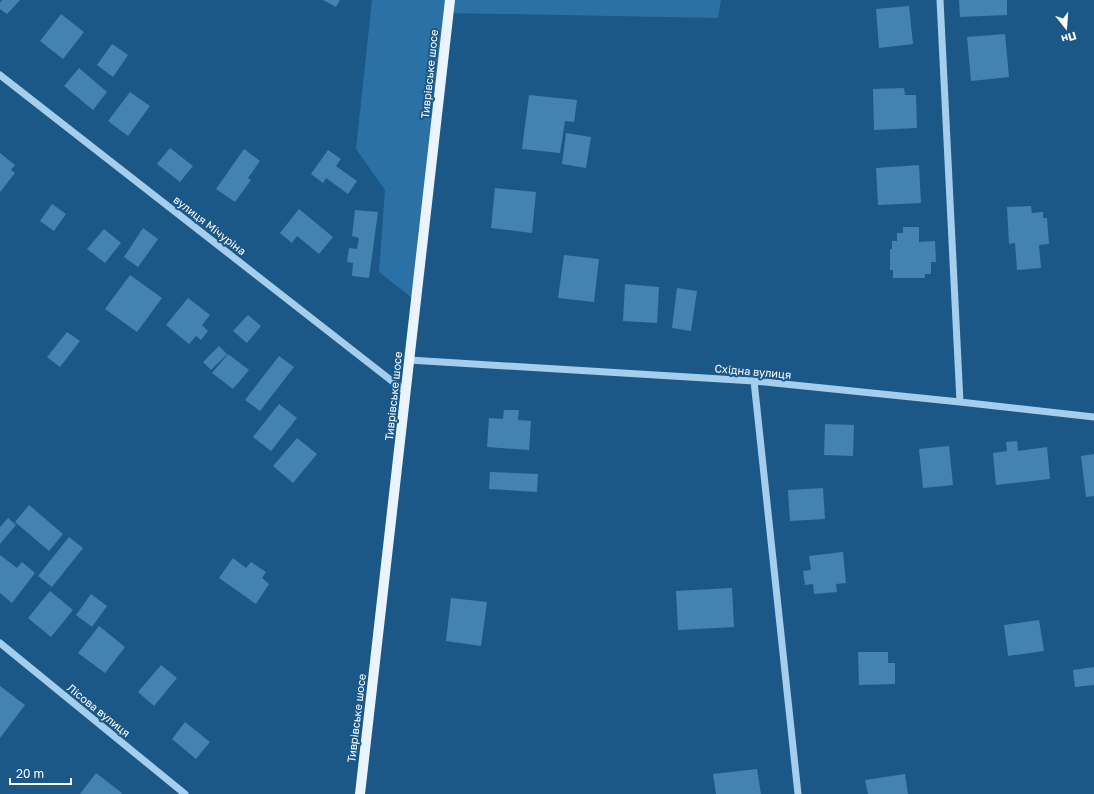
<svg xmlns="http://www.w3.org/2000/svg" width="1094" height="794" font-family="'Golos Text',sans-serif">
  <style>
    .green { fill: #2b71a5 }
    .building { fill: #4482b1 }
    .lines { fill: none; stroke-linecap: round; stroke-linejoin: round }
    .minor { stroke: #a4ceec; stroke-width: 7 }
    .major { stroke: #eaf4ff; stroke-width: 10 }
    .labels { text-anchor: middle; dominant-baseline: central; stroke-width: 4; stroke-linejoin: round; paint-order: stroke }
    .street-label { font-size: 11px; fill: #fff; stroke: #1b5888 }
  </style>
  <rect width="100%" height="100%" fill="#1b5888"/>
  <path class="green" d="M372,0H721L718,18L448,13L416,301L379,272L385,190L356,149Z"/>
  <path class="building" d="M2,0H20L7,14L0,9V3Z
    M323,0H340L336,7Z
    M959,0H1007V15L960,17Z
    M909,6L913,44L879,48L876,9Z
    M61,14L84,32L63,59L40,41Z
    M1005,34L1009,77L971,81L967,37Z
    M112,44L128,55L113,77L97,65Z
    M79,68L107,92L93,110L64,86Z
    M904,88L905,95H916L917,128L874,130L873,89Z
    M130,92L150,106L128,136L108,121Z
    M529,95L577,100L574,122L565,121L560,153L522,149Z
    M566,133L591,137L586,168L562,164Z
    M170,148L193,166L180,182L157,164Z
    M244,149L260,161L248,178L251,180L235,202L216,189Z
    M328,150L341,159L336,166L357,181L348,194L326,178L323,183L311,174Z
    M0,153L15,165L11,170L15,173L0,192Z
    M919,165L921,203L878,205L876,168Z
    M495,188L536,192L532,233L491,228Z
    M52,204L66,214L54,231L40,221Z
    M1031,206L1032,213L1043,212V218H1047L1049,244L1039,245L1041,268L1017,270L1015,243L1009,244L1007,207Z
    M299,209L333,237L319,254L297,236L292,243L280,233Z
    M355,210L378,212L369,278L352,276L353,263L347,262L349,248L357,249L359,238L352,236Z
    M903,227H919V242L935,241L936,262H931V274H925V278H893V270H890V249H892V241H897V233H903Z
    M143,228L158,239L138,267L124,257Z
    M104,229L121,243L105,263L87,249Z
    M564,255L599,259L594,302L558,298Z
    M130,275L162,298L137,332L105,309Z
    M625,284L659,287L657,323L623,321Z
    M677,288L697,291L691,331L672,328Z
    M188,298L210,315L202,325L208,331L201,340L196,336L189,344L166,325Z
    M248,315L261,326L247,343L233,331Z
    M67,332L80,341L60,367L47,357Z
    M219,346L227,354L211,370L203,362Z
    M228,354L249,370L233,389L212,373Z
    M279,356L294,367L260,411L245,400Z
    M279,404L297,418L271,451L253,437Z
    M504,410H519L518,420L531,421L529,450L487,447L489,418L503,419Z
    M825,424L854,425L853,456L824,455Z
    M297,438L317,454L293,483L273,466Z
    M1017,441L1018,451L1047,447L1050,479L996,485L993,453L1007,451L1006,442Z
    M949,446L953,485L923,488L919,449Z
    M1094,454V496L1086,497L1081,456Z
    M490,472L538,474L537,492L489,489Z
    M823,488L825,519L790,521L788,490Z
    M29,505L63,534L49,551L15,522Z
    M8,518L16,525L0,544V527Z
    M69,537L83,548L52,587L38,576Z
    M843,552L846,583L836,584L837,592L814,594L813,584L805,585L803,571L811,570L809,556Z
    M0,555L17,568L22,562L35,573L12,603L0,593Z
    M233,558L246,568L251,562L266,572L262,578L269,584L256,604L219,578Z
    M732,588L734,627L678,630L676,591Z
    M50,591L73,610L51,637L28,618Z
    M91,594L107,606L92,627L76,615Z
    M451,598L487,602L481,646L446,641Z
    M1039,620L1044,651L1008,656L1004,625Z
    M99,626L125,647L105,673L78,653Z
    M858,652H888V663H895V684L859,685Z
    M161,665L177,678L154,706L138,692Z
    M1094,667V685L1075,687L1073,670Z
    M0,686L25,705L0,738Z
    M185,722L210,742L196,759L172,739Z
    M757,769L761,794H716L713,774Z
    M96,773L122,793L121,794H80Z
    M905,774L908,794H868L865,780Z"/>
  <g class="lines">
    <path class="minor" d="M940,0L960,402
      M0,75L406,392
      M409,360L754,381L960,402L1094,417
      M754,381L798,794
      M0,643L185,794"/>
    <path class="major" d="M360,794L450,0"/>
  </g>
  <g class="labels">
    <g class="street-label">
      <text transform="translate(429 74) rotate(-84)">Тиврівське шосе</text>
      <text transform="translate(210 225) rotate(38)">вулиця Мічуріна</text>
      <text transform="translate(753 371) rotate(5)">Східна вулиця</text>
      <text transform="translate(393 396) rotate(-84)">Тиврівське шосе</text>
      <text transform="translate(99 710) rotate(39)">Лісова вулиця</text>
      <text transform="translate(356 718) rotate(-83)">Тиврівське шосе</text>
    </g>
  </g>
  <g transform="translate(1066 28) rotate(163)" stroke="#1b5888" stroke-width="3" paint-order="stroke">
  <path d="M0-3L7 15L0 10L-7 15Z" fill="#ffffff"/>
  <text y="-6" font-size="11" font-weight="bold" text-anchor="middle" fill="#ffffff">Пн</text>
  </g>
  <path d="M10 778v6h61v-6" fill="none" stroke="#ffffff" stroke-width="2"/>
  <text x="16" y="778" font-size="12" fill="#ffffff" stroke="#1b5888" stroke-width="3" paint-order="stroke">20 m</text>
</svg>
